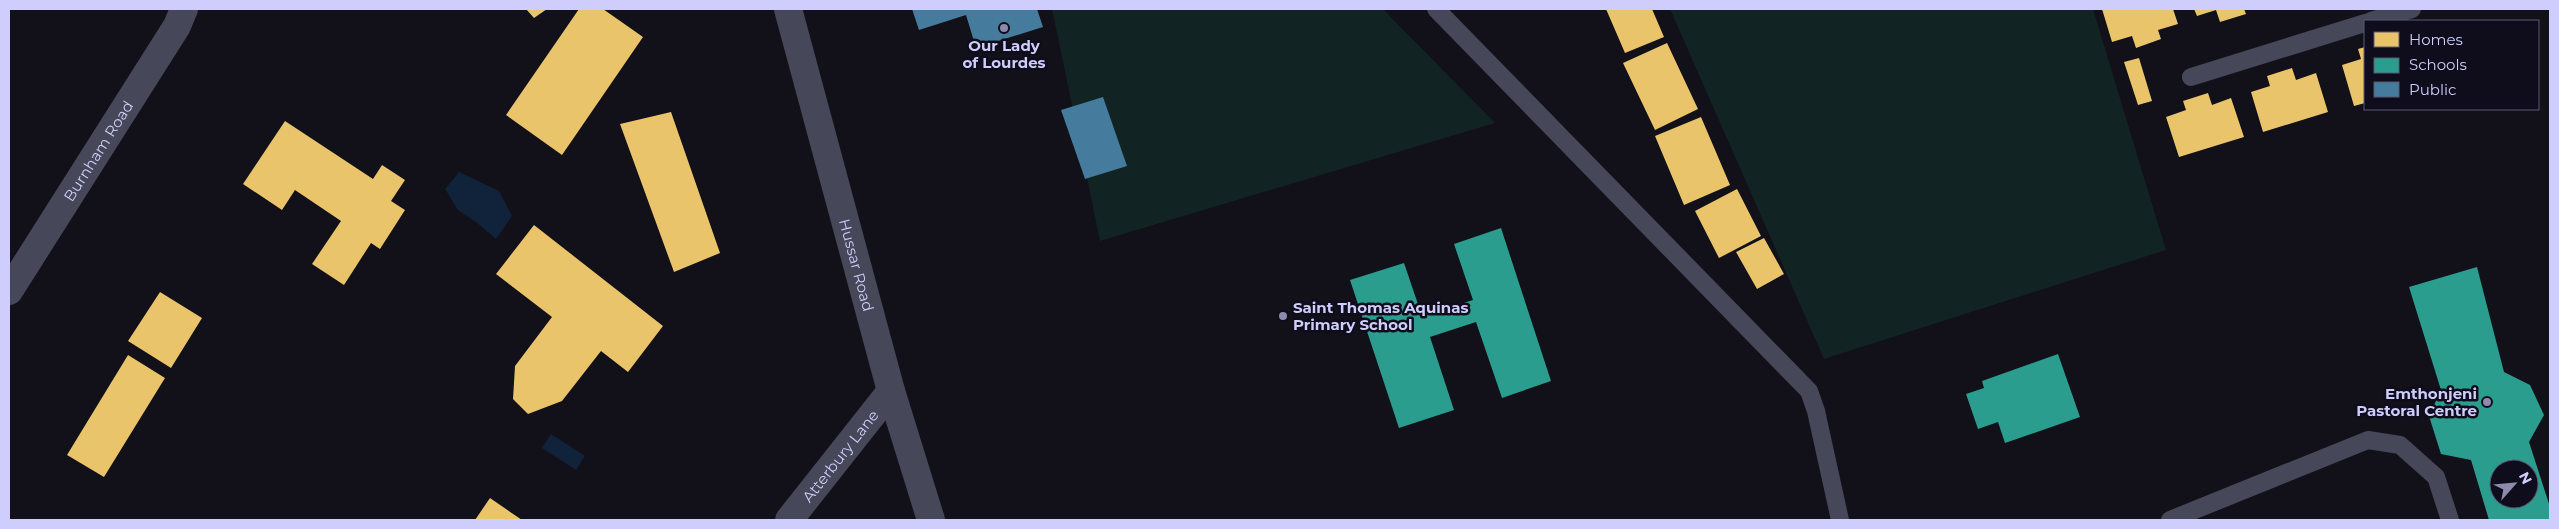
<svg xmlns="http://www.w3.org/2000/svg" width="2559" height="529" font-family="Montserrat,sans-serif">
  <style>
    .green { fill: #112322 }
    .water { fill: #10233b }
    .homes { fill: #e9c46a }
    .schools { fill: #2a9d8f; fill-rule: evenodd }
    .public { fill: #457b9d }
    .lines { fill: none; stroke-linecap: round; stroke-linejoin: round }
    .service { stroke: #464759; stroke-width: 18 }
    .minor { stroke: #464759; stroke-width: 28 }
    .poi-dot { fill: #8c8bac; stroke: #0f0d1c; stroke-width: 2 }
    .labels { text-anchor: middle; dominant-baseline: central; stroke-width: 5; stroke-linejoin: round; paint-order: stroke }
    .poi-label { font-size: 15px; font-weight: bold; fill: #cecdfb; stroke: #0f0d1c }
    .street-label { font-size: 15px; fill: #cecdfb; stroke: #0f0d1c }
  </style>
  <rect width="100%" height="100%" fill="#121018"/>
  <path class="green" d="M1052,9H1383L1495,123L1100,241Z
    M1670,9H2093L2166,250L1824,359Z"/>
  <path class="water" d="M459,172L499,191L512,216L496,239L476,222L458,210L445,189Z
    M551,434L585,456L576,470L542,448Z"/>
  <path class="homes" d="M526,9H547L534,18Z
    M579,9H603L643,37L562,155L506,115Z
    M1606,9H1652L1664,37L1625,53Z
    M2102,9H2173L2178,24L2158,30L2161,39L2136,48L2132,36L2112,42Z
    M2194,9H2244L2246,14L2220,22L2216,10L2197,16Z
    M1667,43L1698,109L1655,130L1623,63Z
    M2365,47V103L2354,106L2342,65L2361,59L2358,49Z
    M2139,58L2152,101L2138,105L2124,62Z
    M2292,68L2296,80L2316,73L2328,112L2263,132L2251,92L2270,86L2267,76Z
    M2208,93L2212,105L2231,98L2244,137L2179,157L2166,117L2186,110L2183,101Z
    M671,112L720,253L674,272L620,124Z
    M1701,117L1730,185L1684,205L1655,136Z
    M285,121L373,179L382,165L405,180L391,201L405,210L380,249L371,243L344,285L312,264L341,221L295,190L282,210L243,184Z
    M1737,189L1761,236L1719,258L1695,211Z
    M534,225L663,326L628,372L601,351L562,401L528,414L513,399L515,366L552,317L496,274Z
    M1764,238L1784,274L1757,289L1736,252Z
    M160,292L202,318L171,368L128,341Z
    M128,355L165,378L104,477L67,455Z
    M490,498L522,520H475Z"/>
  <path class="schools" d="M1501,228L1551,381L1502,398L1476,322L1430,337L1454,410L1399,428L1350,280L1404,263L1422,316L1473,300L1454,244Z
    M2477,267L2504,372L2530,385L2544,415L2529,442L2550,507V520H2489L2471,460L2441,454L2429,416L2441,390L2409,287ZM2499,469H2529V499H2499Z
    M2058,354L2080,417L2005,443L1998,422L1978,429L1966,394L1984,388L1982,381Z"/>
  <path class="public" d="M912,9H1037L1043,27L976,48L966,15L919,30Z
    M1103,97L1127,166L1085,179L1061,110Z"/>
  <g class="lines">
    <path class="service" d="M1436,9L1809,391L1816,411L1840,520
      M2371,21L2412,9
      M2191,77L2365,23
      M2170,520L2368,440L2400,445L2436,477L2450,520"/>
    <g class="minor">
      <path id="s1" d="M788,9L891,391L931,520"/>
      <path id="s2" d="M9,291L177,26L184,9"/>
      <path id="s3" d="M789,520L891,391"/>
    </g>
  </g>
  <g class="poi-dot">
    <circle cx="1004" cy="28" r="5"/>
    <circle cx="1283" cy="316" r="5"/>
    <circle cx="2487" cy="402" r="5"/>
  </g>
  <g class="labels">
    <g class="poi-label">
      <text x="1004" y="45">Our Lady<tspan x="1004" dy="17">of Lourdes</tspan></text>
      <text x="1293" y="307" text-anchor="start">Saint Thomas Aquinas<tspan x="1293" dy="17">Primary School</tspan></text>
      <text x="2477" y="393" text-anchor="end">Emthonjeni<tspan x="2477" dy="17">Pastoral Centre</tspan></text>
    </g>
    <g class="street-label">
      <text stroke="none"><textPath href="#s2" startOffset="166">Burnham Road</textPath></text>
      <text stroke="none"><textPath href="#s1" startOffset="265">Hussar Road</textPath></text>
      <text stroke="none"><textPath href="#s3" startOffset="82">Atterbury Lane</textPath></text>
    </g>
  </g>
  <rect width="2559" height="529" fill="none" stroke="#cecdfb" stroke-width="20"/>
  <rect x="2364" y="20" width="175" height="90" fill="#0f0d1c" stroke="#5b5a75"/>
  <rect x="2374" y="32" width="25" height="15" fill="#e9c46a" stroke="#5b5a75"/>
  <text x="2409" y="45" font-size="15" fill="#cecdfb">Homes</text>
  <rect x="2374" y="58" width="25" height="15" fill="#2a9d8f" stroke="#5b5a75"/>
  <text x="2409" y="70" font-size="15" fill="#cecdfb">Schools</text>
  <rect x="2374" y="82" width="25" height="15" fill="#457b9d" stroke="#5b5a75"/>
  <text x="2409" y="95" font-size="15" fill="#cecdfb">Public</text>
  <g transform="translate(2514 484) rotate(63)"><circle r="24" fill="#0f0d1c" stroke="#5b5a75"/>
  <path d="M0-4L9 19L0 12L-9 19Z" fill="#8c8bac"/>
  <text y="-8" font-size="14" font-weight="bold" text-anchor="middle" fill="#cecdfb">N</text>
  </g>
</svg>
